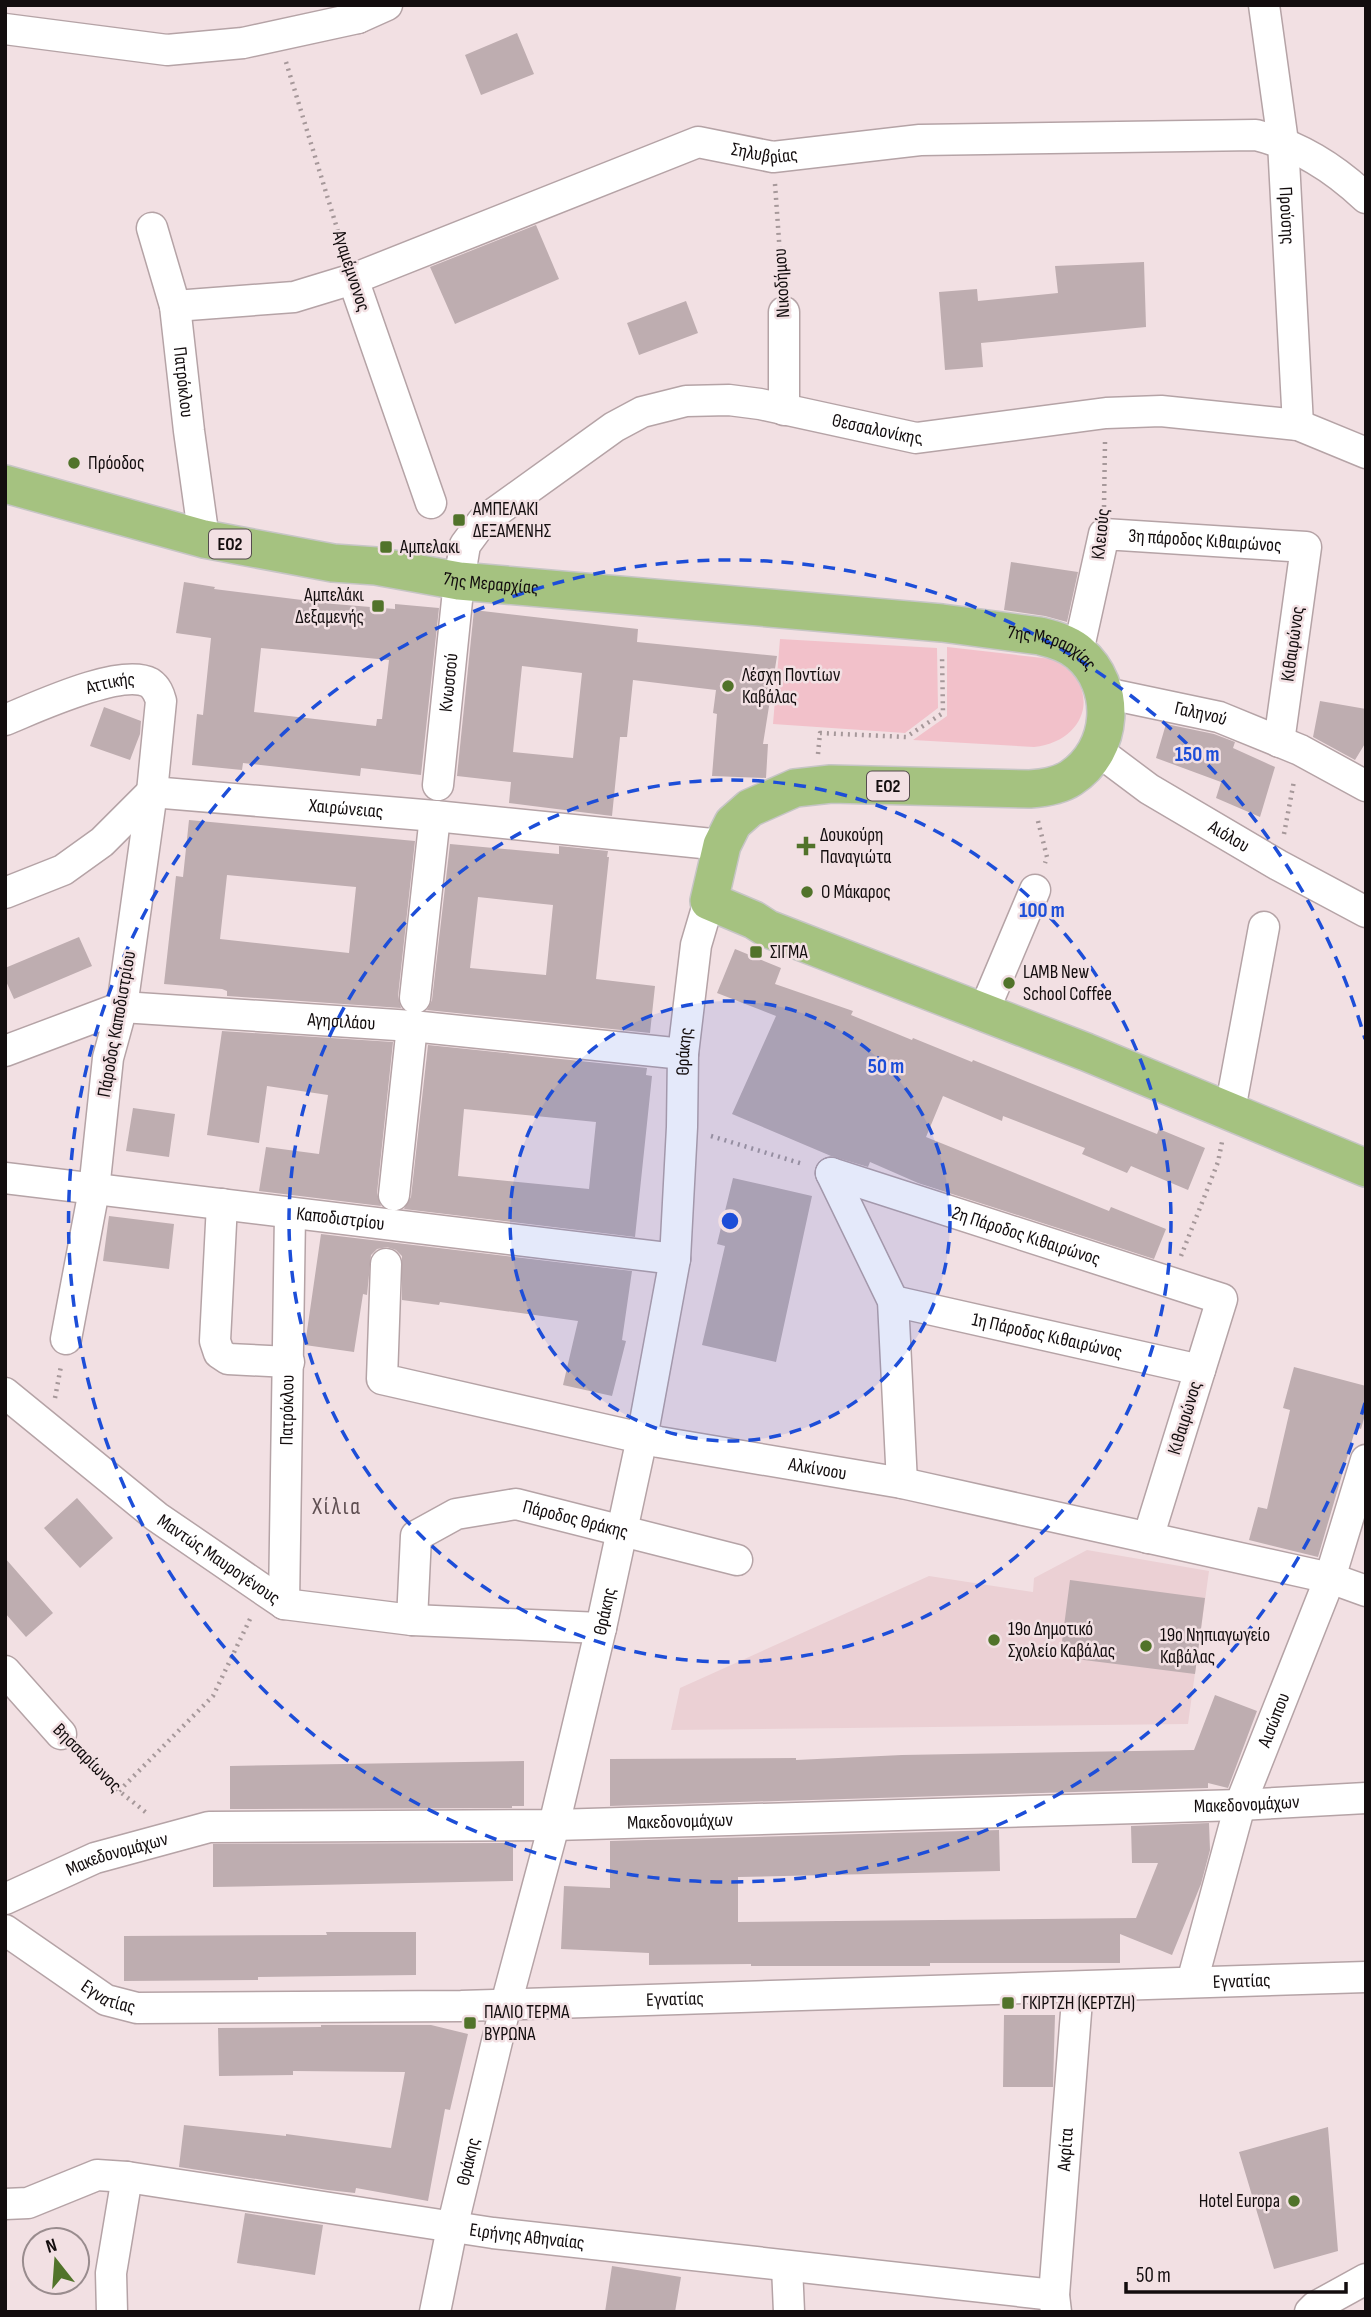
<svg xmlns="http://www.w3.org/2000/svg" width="1371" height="2317" font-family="'Sofia Sans Condensed',sans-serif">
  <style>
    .built { fill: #ebd0d4 }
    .green { fill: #f2c1ca }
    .building { fill: #beadb0; fill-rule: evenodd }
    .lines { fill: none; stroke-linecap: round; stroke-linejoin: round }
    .minor-casing { stroke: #b5a3a6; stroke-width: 33 }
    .major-casing { stroke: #c6c5c5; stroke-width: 40 }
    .path { stroke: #a6989a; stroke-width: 4.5; stroke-dasharray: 2 5; stroke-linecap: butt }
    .minor { stroke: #fff; stroke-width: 30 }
    .major { stroke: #a5c280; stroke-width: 37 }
    .ring { fill: none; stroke: #1d4ed8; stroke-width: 3.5; stroke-dasharray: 12 9 }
    .poi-dot { fill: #51732a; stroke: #f2e0e3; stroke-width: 2.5 }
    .labels { text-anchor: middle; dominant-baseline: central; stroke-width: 5; stroke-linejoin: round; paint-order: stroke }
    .shield { fill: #f2e0e3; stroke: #564c4e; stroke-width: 2 }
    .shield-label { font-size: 18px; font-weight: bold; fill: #130d0e }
    .street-label { font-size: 19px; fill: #130d0e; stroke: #f2e0e3 }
    .poi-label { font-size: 19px; fill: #130d0e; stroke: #f2e0e3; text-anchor: start }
    .quarter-label { font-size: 23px; letter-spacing: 2px; fill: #5f4f52; stroke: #f2e0e3 }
    .centre { fill: #1d4ed8; stroke: #f2e0e3; stroke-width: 3.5 }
    .ring-label { font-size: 21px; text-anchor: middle; font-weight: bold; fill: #1d4ed8; stroke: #f2e0e3; stroke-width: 5; stroke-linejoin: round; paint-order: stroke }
  </style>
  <rect width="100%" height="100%" fill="#f2e0e3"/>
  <path class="built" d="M1087,1550L1209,1571L1188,1724L671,1730L680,1688L929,1576L1033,1592L1034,1578Z"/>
  <path class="green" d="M780,639L937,648L938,708L905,733L773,724Z
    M947,647L1052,659C1103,684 1089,741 1034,747L913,740L947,716Z"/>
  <path class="building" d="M517,33L534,74L481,95L465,55Z
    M536,225L559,279L455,324L430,267Z
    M1144,262L1146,327L981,343L983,367L945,370L939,292L977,289L978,301L1058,293L1055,266Z
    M686,301L698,333L639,355L627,323Z
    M1011,562L1078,572L1067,622L1045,616L1004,610Z
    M184,582L215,587L214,589L334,604L395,609V604L439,608L421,775L361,768L360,776L243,763L242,770L192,765L197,714L203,715L211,638L176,633ZM261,648L389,660L382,719H377L376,726L254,712Z
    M474,610L638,629L637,642L777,656L763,744H768L766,778L712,776L717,714L713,713L716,690L633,680L627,737H620L612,816L509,803L511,782L457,776ZM522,666L582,673L573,758L513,752Z
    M1320,701L1366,709V742L1355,760L1313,737Z
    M104,707L141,721L140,734L130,760L90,746Z
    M1166,724L1214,734L1235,742L1233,748L1275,767L1260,817L1216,798L1221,782L1156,758Z
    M189,820L415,841L398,996L401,1008L227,996V991L222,989L164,984L176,876L183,877ZM227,875L356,887L349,953L220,939Z
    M450,844L559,854V846L608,851L607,857H609L596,979L655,986L650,1033L427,1010L432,1000ZM478,897L553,905L546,975L470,968Z
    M79,937L92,966L14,999L5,979V968Z
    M735,949L781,968L775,984L853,1011L851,1015L912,1040L913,1038L972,1062L973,1060L1157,1134L1159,1129L1205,1148L1188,1190L1131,1166L1127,1173L1082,1154L1085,1148L1003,1116L1002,1121L943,1096L926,1137L1109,1211L1111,1207L1166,1229L1154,1259L918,1183L870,1162L868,1167L831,1156L732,1114L776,1016L717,993Z
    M222,1031L393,1042L377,1193L381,1206L259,1191L266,1147L319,1154L328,1095L267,1086L259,1143L207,1135Z
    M428,1045L647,1068L646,1075L652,1076L635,1237L404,1209L411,1197ZM464,1109L596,1122L589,1189L458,1176Z
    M133,1108L175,1114L169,1157L126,1151Z
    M733,1178L812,1196L776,1362L702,1345L725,1246L717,1244Z
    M109,1216L174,1224L169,1269L103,1261Z
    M321,1234L632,1271L622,1340L626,1341L612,1396L563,1385L578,1321L440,1302L439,1305L402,1300V1256L396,1250L387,1247L377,1249L371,1255L367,1295L363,1294L354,1352L305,1345Z
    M1294,1367L1366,1386V1411L1361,1429L1356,1427L1318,1557L1249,1540L1258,1507L1267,1509L1290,1410L1283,1408Z
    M77,1498L113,1538L80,1568L44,1528Z
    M5,1558L53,1613L26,1637L5,1613Z
    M1070,1580L1205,1598L1195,1674L1060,1657Z
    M1215,1695L1257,1711L1228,1788L1208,1783V1788L610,1806V1759L796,1758V1760L902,1755L1194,1750Z
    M524,1761V1806H512V1808L230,1809V1766Z
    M1209,1823L1210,1850L1201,1884L1172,1955L1120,1934V1963H930V1966H751V1964L649,1965V1953L561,1949L564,1886L610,1888V1841L999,1830L1000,1871L738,1877V1922L1136,1918L1158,1863H1132L1131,1826Z
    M513,1843V1881L213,1887V1844Z
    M326,1932H416V1975L258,1977V1980L124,1981V1936L327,1935Z
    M1004,2015H1055L1053,2087H1003Z
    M321,2025H431L468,2034L450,2110L445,2109L428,2201L356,2188L355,2193L328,2190L179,2167L184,2125L286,2136V2134L391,2148L405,2072L293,2071V2075L219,2076L218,2028L321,2027Z
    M1328,2127L1338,2251L1274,2269L1239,2152Z
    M245,2213L323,2225L315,2275L237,2263Z
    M612,2266L681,2277L675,2312H605Z"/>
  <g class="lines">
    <defs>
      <g id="minor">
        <path d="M354,5L358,18L387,5"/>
        <path id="s1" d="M1264,5L1283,142L1298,425"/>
        <path d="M5,29L167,50L243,43L358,18"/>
        <path id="s2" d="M152,228L175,306L189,431L204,539"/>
        <path d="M353,279L431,503"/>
        <path id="s3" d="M175,306L294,297L353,279L698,142L773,157L920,140L1256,135C1299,146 1333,167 1366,198"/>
        <path d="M784,410V312"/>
        <path id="s4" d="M1078,652L1104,534L1306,547L1279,742"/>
        <path id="s5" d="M1105,693L1219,717L1300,750L1366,786"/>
        <path id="s6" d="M5,720C35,708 121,667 150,683C157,688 159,694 161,701L152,792L122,1007L108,1058L94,1190L66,1339"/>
        <path id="s7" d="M1097,750L1149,789L1278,865L1366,912"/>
        <path id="s8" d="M438,785L459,581L465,545L482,522L614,427L642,412L686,401L729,400L760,404L916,438L1106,413L1161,411L1298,425L1366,453"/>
        <path id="s9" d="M5,893L63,870L102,842L152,792L435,816L722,845"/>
        <path d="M415,998L435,816"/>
        <path d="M983,1013L1035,890"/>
        <path id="s10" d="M5,1051L122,1007L412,1026L683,1054"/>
        <path d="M1230,1110L1264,927"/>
        <path id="s11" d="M831,1173L1222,1299L1148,1538"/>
        <path d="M831,1173L893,1301L902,1483"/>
        <path id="s12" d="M5,1178L675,1259"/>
        <path d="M394,1195L412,1026"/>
        <path d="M222,1204L215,1341L219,1353L228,1359L289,1362"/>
        <path id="s13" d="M386,1264L382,1379L659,1442L902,1483L1330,1578L1366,1591"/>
        <path id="s14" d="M893,1301L1200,1370"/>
        <path id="s15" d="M5,1393L157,1517L284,1604L412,1620L601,1628"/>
        <path id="s16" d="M284,1604L290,1214"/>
        <path id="s17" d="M412,1620L416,1536L456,1514L516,1504L737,1560"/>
        <path d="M5,1671L61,1734"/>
        <path id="s18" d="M5,1899L95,1858L209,1827L554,1825L1240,1805L1366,1798"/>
        <path id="s19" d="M5,1930L106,2000L137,2008L461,2006L1366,1977"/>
        <path id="s20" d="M1192,1982L1240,1805L1330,1578L1366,1460"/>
        <path id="s21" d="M5,2204L28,2203L97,2175L127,2177L493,2233L1054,2295"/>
        <path d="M787,2266L789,2312"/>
        <path d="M112,2312L111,2273L127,2177"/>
        <path id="s22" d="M435,2312L452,2228L506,2004L554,1825L601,1628L642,1438L675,1259L682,1127L683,1054L696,945L709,901"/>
        <path id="s23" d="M1056,2312L1054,2295L1078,1987"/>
        <path d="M1310,2312L1315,2307L1366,2279"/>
      </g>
      <g id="major">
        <path id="s24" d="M5,484L204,539L333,563L376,566L459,581L942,623L1040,636C1053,639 1069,644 1079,653C1118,686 1114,750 1071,778C1059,786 1044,788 1030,789L831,784L795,788L750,808L733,823L722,845L709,901L754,920L768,929L1086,1052L1366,1168"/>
      </g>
    </defs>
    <use href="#minor" class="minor-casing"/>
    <use href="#major" class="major-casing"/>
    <path class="path" d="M286,62L344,251
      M775,184L782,283
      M1104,507L1105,442
      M818,754L820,733L906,737L943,713L942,655
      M1038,821L1047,857L1045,863
      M1284,834L1294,781
      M711,1136L803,1164
      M1181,1256L1218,1162L1222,1142
      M55,1398L61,1366
      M82,1754L119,1791L148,1814
      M119,1791L213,1696L251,1617"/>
    <use href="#minor" class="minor"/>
    <use href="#major" class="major"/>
  </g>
  <circle cx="730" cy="1221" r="220" fill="#1d4ed8" fill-opacity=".12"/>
  <g class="ring">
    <circle cx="730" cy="1221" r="220"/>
    <circle cx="730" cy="1221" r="441"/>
    <path d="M1365 1403A661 661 0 1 1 1365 1039"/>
  </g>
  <g class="poi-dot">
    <circle cx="74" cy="463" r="7"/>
    <rect x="452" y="513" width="14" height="14" rx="3.5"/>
    <rect x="379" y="540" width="14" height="14" rx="3.5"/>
    <rect x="371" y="599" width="14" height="14" rx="3.5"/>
    <circle cx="728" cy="686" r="7"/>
    <path d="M802.5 835.5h7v7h7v7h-7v7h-7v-7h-7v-7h7z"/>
    <circle cx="807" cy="892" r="7"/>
    <rect x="749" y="945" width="14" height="14" rx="3.5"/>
    <circle cx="1009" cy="983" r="7"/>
    <circle cx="994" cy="1640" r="7"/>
    <circle cx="1146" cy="1646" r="7"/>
    <rect x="1001" y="1996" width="14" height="14" rx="3.5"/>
    <rect x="463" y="2016" width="14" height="14" rx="3.5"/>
    <circle cx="1294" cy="2201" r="7"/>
  </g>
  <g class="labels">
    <g class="shield">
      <rect x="209" y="529.5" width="42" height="29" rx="5"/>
      <rect x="867" y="771.5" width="42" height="29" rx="5"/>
    </g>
    <g class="shield-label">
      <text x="230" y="544">ΕΟ2</text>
      <text x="888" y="786">ΕΟ2</text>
    </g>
    <g class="street-label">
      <text stroke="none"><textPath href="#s3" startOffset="620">Σηλυβρίας</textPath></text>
      <text stroke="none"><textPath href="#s1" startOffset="212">Προύσης</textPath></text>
      <text transform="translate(351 271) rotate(72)">Αγαμέμνονος</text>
      <text transform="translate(782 283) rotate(-93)">Νικοδήμου</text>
      <text stroke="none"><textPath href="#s2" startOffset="158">Πατρόκλου</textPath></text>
      <text stroke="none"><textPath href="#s8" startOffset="704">Θεσσαλονίκης</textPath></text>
      <text transform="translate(1101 534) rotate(-84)">Κλειούς</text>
      <text stroke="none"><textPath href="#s4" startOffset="222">3η πάροδος Κιθαιρώνος</textPath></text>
      <text stroke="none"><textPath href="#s24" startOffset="497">7ης Μεραρχίας</textPath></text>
      <text transform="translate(1293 644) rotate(-82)">Κιθαιρώνος</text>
      <text stroke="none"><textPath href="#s24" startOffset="1064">7ης Μεραρχίας</textPath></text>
      <text stroke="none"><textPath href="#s8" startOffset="103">Κνωσσού</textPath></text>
      <text stroke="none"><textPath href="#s6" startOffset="112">Αττικής</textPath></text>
      <text stroke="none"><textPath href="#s5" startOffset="98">Γαληνού</textPath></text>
      <text stroke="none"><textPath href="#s9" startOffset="376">Χαιρώνειας</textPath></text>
      <text stroke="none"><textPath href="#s7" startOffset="158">Αιόλου</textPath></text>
      <text stroke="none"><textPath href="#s10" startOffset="345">Αγησιλάου</textPath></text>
      <text transform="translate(117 1024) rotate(-80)">Πάροδος Καποδιστρίου</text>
      <text stroke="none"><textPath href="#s22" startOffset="1288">Θράκης</textPath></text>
      <text stroke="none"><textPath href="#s12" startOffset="338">Καποδιστρίου</textPath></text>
      <text stroke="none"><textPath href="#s11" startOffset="205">2η Πάροδος Κιθαιρώνος</textPath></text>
      <text stroke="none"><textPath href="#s14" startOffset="158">1η Πάροδος Κιθαιρώνος</textPath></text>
      <text stroke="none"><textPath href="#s16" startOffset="194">Πατρόκλου</textPath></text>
      <text transform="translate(1185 1418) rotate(-73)">Κιθαιρώνος</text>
      <text stroke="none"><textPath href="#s13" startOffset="560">Αλκίνοου</textPath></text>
      <text stroke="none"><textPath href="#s17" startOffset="252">Πάροδος Θράκης</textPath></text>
      <text stroke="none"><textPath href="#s15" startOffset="271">Μαντώς Μαυρογένους</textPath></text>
      <text stroke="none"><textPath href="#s22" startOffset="721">Θράκης</textPath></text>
      <text stroke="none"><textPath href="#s20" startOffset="275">Αισώπου</textPath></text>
      <text transform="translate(87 1758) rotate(45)">Βησσαρίωνος</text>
      <text stroke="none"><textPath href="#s18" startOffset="1255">Μακεδονομάχων</textPath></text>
      <text stroke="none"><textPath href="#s18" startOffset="688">Μακεδονομάχων</textPath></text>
      <text stroke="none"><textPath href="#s18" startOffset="121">Μακεδονομάχων</textPath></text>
      <text stroke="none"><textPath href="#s19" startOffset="1260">Εγνατίας</textPath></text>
      <text stroke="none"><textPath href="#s19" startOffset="124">Εγνατίας</textPath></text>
      <text stroke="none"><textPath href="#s19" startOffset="693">Εγνατίας</textPath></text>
      <text stroke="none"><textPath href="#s23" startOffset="163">Ακρίτα</textPath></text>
      <text stroke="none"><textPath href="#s22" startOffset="154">Θράκης</textPath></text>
      <text stroke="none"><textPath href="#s21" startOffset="532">Ειρήνης Αθηναίας</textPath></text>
    </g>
    <g class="poi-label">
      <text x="88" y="463">Πρόοδος</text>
      <text x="473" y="509">ΑΜΠΕΛΑΚΙ<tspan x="473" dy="22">ΔΕΞΑΜΕΝΗΣ</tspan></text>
      <text x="400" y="547">Αμπελακι</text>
      <text x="364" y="595" text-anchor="end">Αμπελάκι<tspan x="364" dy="22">Δεξαμενής</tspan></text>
      <text x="742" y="675">Λέσχη Ποντίων<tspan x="742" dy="22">Καβάλας</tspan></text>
      <text x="820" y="835">Δουκούρη<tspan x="820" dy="22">Παναγιώτα</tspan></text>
      <text x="821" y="892">Ο Μάκαρος</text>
      <text x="770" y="952">ΣΙΓΜΑ</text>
      <text x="1023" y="972">LAMB New<tspan x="1023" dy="22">School Coffee</tspan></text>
      <text x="1008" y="1629">19ο Δημοτικό<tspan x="1008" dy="22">Σχολείο Καβάλας</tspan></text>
      <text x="1160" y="1635">19ο Νηπιαγωγείο<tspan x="1160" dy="22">Καβάλας</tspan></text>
      <text x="1022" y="2003">ΓΚΙΡΤΖΗ (ΚΕΡΤΖΗ)</text>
      <text x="484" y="2012">ΠΑΛΙΟ ΤΕΡΜΑ<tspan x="484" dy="22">ΒΥΡΩΝΑ</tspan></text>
      <text x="1280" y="2201" text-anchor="end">Hotel Europa</text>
    </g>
    <g class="quarter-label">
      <text x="337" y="1507">Χίλια</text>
    </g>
  </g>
  <circle cx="730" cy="1221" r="10" class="centre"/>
  <g class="ring-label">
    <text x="1197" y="761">150 m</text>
    <text x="1042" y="917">100 m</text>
    <text x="886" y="1073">50 m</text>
  </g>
  <rect width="1371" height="2317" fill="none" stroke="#130d0e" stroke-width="14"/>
  <g transform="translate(56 2261) rotate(343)"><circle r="33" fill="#f2e0e3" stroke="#998c8e" stroke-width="2"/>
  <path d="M0-5L12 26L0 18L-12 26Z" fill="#51732a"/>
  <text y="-10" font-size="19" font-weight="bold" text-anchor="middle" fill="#130d0e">N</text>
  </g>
  <path d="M1126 2282v10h220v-10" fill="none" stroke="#130d0e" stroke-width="3.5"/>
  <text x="1136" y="2282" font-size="21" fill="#130d0e" stroke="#f2e0e3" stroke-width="5" paint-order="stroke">50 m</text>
</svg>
